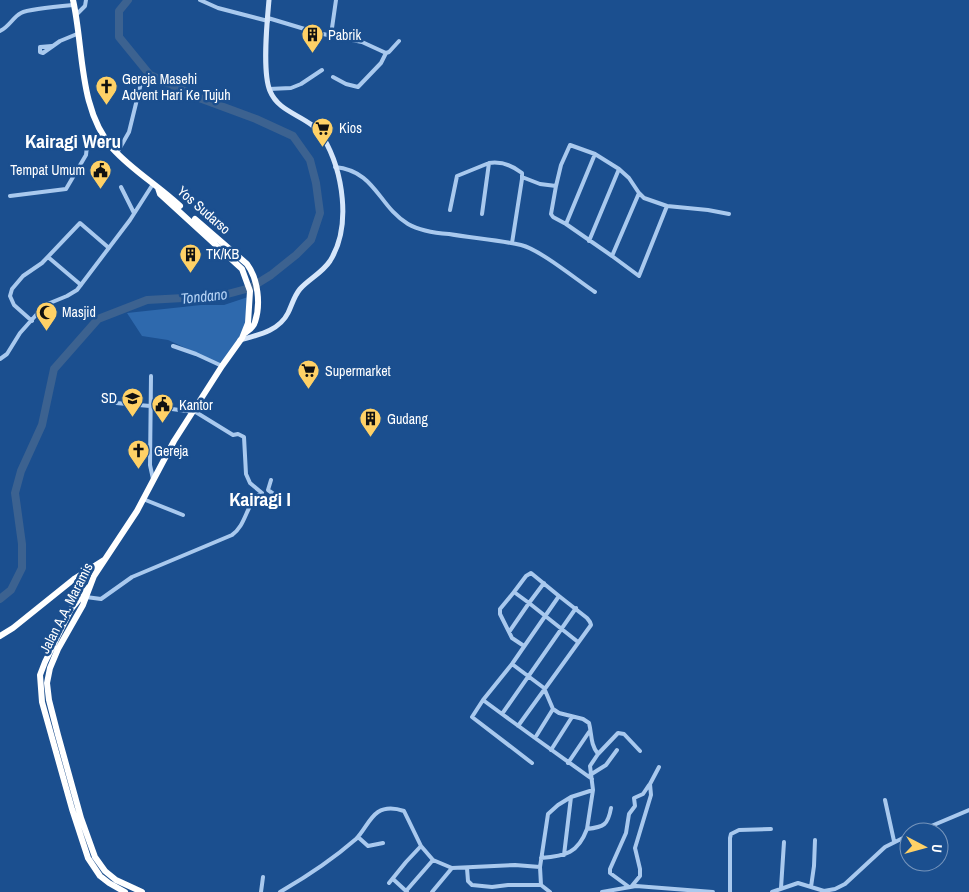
<svg xmlns="http://www.w3.org/2000/svg" width="969" height="892" font-family="'Archivo Narrow',sans-serif">
  <style>
    .green { fill: #2e69ad }
    .lines { fill: none; stroke-linecap: round; stroke-linejoin: round }
    .river { stroke: #3c6290; stroke-width: 8 }
    .street { stroke: #a9c9ee; stroke-width: 4 }
    .secondary { stroke: #d6e6fa; stroke-width: 5 }
    .highway { stroke: #fff; stroke-width: 6 }
    .labels { text-anchor: middle; dominant-baseline: central; stroke-width: 5; stroke-linejoin: round; paint-order: stroke }
    .poi-label { font-size: 14px; fill: #fff; stroke: #1b4f8f; text-anchor: start }
    .street-label { font-size: 14px; fill: #fff; stroke: #1b4f8f }
    .water-label { font-size: 15px; font-style: italic; fill: #b5d3f5; stroke: #1b4f8f }
    .district-label { font-size: 19px; font-weight: bold; fill: #fff; stroke: #1b4f8f }
  </style>
  <rect width="100%" height="100%" fill="#1b4f8f"/>
  <path class="green" d="M248,297L247,323L223,365L168,340L142,336L127,313L201,305H224Z"/>
  <g class="lines">
    <path class="river" d="M0,599L11,590L22,568V544L15,493L21,471L42,425L54,369L98,319L147,300L220,296L250,288L271,275L296,255L311,240L320,213L316,183L310,160L293,136L256,119L202,99L150,75L119,37V11L128,0"/>
    <path class="street" d="M200,0L218,8L268,21
      M76,15L85,6L86,0
      M268,18L318,33L362,42L386,53L389,52L399,41
      M0,31C9,27 13,17 21,13C29,9 63,6 74,5
      M331,35L336,0
      M52,46L40,47V52L43,53L60,41L77,34
      M333,77L346,84L358,87L381,63L386,53
      M269,89L291,88L301,84L322,70
      M117,153L129,132L142,79
      M335,167C376,171 378,206 408,224C420,231 435,233 449,234C472,238 499,240 521,245C539,249 577,280 595,292
      M522,177L540,184L556,186L561,165L570,145L595,154L619,169L589,241
      M556,186L551,214L553,217L566,224L612,256L639,193L629,178L619,169
      M121,187L134,213
      M10,196L66,189L86,155L87,146L104,136
      M667,206L708,210L729,214
      M450,210L457,176L489,163
      M482,214L489,163C502,161 513,166 522,173V179L512,243
      M566,224L595,154
      M612,256L639,276L667,206L644,198L639,193
      M48,257L81,285
      M32,321L14,305L10,296L12,289L23,276L42,263L80,223L109,248
      M173,346L196,354L222,366
      M0,359L7,354L20,333L45,305L67,296L77,290L130,220L153,184
      M151,376L150,465L153,479
      M105,402L150,406L194,412
      M271,480L268,490L275,495L280,502
      M143,499L183,515
      M544,583L529,603L514,592L526,576L531,573L559,596L512,664L483,700L502,714L576,608
      M514,592L500,609V614L512,638L524,646
      M86,597L101,599L132,577L232,535C247,525 246,501 262,493L250,483L246,474L244,437L238,434L233,435L194,411
      M509,632L529,603L578,642
      M512,664L544,688L553,709L559,713L583,719L589,723C592,734 590,744 598,754
      M483,700L472,717L532,763
      M502,714L535,738L553,709
      M518,726L591,625L590,622L587,618L559,596
      M535,738L592,779
      M551,750L572,717
      M568,763L589,732
      M590,775L606,765L617,750
      M593,790L587,829C604,827 608,825 611,808
      M885,800L894,841
      M917,832L969,810
      M358,837L368,846L383,843
      M564,855L571,797
      M541,858C566,856 578,853 587,829
      M433,860L452,868L515,865L540,867
      M467,868L468,881L472,885L492,887L508,885H541
      M393,879L406,891
      M389,883L406,862L421,846L433,860L406,891L407,892
      M629,887L610,873V869L626,833L629,814L635,806L634,798L643,794L649,785
      M631,887L640,876V869L635,848L651,795L650,784L659,767
      M811,887L814,866L815,840
      M781,888L784,842
      M261,892L263,877
      M280,892C306,877 333,859 356,839C364,831 369,818 378,812C386,807 395,808 404,811L421,846
      M432,892L452,868
      M550,892L541,885L540,867L548,814L558,805L571,797L593,790L590,766L598,754L618,733L624,734L640,751
      M602,892L636,886L713,892
      M730,892V838L731,834L739,830L771,829
      M772,892L798,883L824,891L835,889L845,884L885,847L909,835"/>
    <path class="secondary" d="M240,340C258,335 279,331 288,313C292,305 294,296 300,289C309,279 322,273 330,261C352,226 343,171 323,137C309,115 280,115 270,91C262,72 267,22 269,0"/>
    <path class="highway" d="M73,0C84,48 78,109 113,149C133,171 159,186 180,206
      M195,219L247,264C258,279 261,304 255,322C254,327 249,330 245,333
      M74,579L85,591
      M89,587L71,609L45,662L40,675L42,702L72,809L88,858L100,876L109,883L125,892
      M0,636L13,628L74,579L104,560
      M142,892L116,880L105,871L95,857L81,818L58,735L49,700L47,683L50,668L58,649L83,605L94,576L137,511L174,441L222,366L242,338L248,323L250,291L242,269L160,194L158,188"/>
  </g>
  <defs>
    <symbol id="building-pin" viewBox="-11 -11 22 30"><path d="M0 17L-7.5 6A9.5 9.5 0 1 1 7.5 6Z" fill="#ffd166" stroke="#1b4f8f"/><path d="M-4-6H4V6H1V3H-1V6H-4ZM-2.5-4.3h1.7v1.8h-1.7ZM.8-4.3h1.7v1.8H.8ZM-2.5-1h1.7V.8h-1.7ZM.8-1h1.7V.8H.8Z" fill="#111"/></symbol>
    <symbol id="church-pin" viewBox="-11 -11 22 30"><path d="M0 17L-7.5 6A9.5 9.5 0 1 1 7.5 6Z" fill="#ffd166" stroke="#1b4f8f"/><path d="M-1.2-6h2.4v3.5h3.3v2.4h-3.3V6h-2.4V-.1h-3.3v-2.4h3.3Z" fill="#111"/></symbol>
    <symbol id="supermarket-pin" viewBox="-11 -11 22 30"><path d="M0 17L-7.5 6A9.5 9.5 0 1 1 7.5 6Z" fill="#ffd166" stroke="#1b4f8f"/><path d="M-6-5.5h2.5l.6 2H6L4.5 2H-2.5L-4.4-4H-6ZM-1.5 3.2a1.3 1.3 0 1 0 .1 0ZM3 3.2a1.3 1.3 0 1 0 .1 0Z" fill="#111"/></symbol>
    <symbol id="civic-pin" viewBox="-11 -11 22 30"><path d="M0 17L-7.5 6A9.5 9.5 0 1 1 7.5 6Z" fill="#ffd166" stroke="#1b4f8f"/><path d="M-.6-6.5H3V-4.5H.6V-3L4-1V1h2V6H-6V1h2V-1L-.6-3ZM-1.2 2.5V6h2.4V2.5Z" fill="#111"/></symbol>
    <symbol id="mosque-pin" viewBox="-11 -11 22 30"><path d="M0 17L-7.5 6A9.5 9.5 0 1 1 7.5 6Z" fill="#ffd166" stroke="#1b4f8f"/><path d="M3.5-4.9A6 6 0 1 0 3.5 4.9A5 5 0 1 1 3.5-4.9Z" fill="#111"/></symbol>
    <symbol id="school-pin" viewBox="-11 -11 22 30"><path d="M0 17L-7.5 6A9.5 9.5 0 1 1 7.5 6Z" fill="#ffd166" stroke="#1b4f8f"/><path d="M0-5L7-2L0 1L-7-2ZM-4 1L0 2.5L4 1V4Q0 6-4 4Z" fill="#111"/></symbol>
  </defs>
  <g fill-rule="evenodd">
    <use href="#building-pin" x="300" y="22" width="25" height="34"/>
    <use href="#church-pin" x="94" y="74" width="25" height="34"/>
    <use href="#supermarket-pin" x="310" y="116" width="25" height="34"/>
    <use href="#civic-pin" x="88" y="158" width="25" height="34"/>
    <use href="#building-pin" x="178" y="242" width="25" height="34"/>
    <use href="#mosque-pin" x="34" y="300" width="25" height="34"/>
    <use href="#supermarket-pin" x="296" y="358" width="25" height="34"/>
    <use href="#school-pin" x="120" y="386" width="25" height="34"/>
    <use href="#civic-pin" x="150" y="392" width="25" height="34"/>
    <use href="#building-pin" x="358" y="406" width="25" height="34"/>
    <use href="#church-pin" x="126" y="438" width="25" height="34"/>
  </g>
  <g class="labels">
    <g class="poi-label">
      <text x="328" y="35">Pabrik</text>
      <text x="122" y="79">Gereja Masehi<tspan x="122" dy="16">Advent Hari Ke Tujuh</tspan></text>
      <text x="339" y="128">Kios</text>
      <text x="85" y="170" text-anchor="end">Tempat Umum</text>
      <text x="206" y="254">TK/KB</text>
      <text x="62" y="312">Masjid</text>
      <text x="325" y="371">Supermarket</text>
      <text x="117" y="398" text-anchor="end">SD</text>
      <text x="179" y="405">Kantor</text>
      <text x="387" y="419">Gudang</text>
      <text x="154" y="451">Gereja</text>
    </g>
    <g class="street-label">
      <text transform="translate(204 210) rotate(41)">Yos Sudarso</text>
      <text transform="translate(66 608) rotate(-63)">Jalan A.A. Maramis</text>
    </g>
    <g class="water-label">
      <text transform="translate(204 296) rotate(-6)">Tondano</text>
    </g>
    <g class="district-label">
      <text x="73" y="141">Kairagi Weru</text>
      <text x="260" y="499">Kairagi I</text>
    </g>
  </g>
  <g transform="translate(924 847) rotate(96)"><circle r="24" fill="#1b4f8f" stroke="#7695bc"/>
  <path d="M0-4L9 19L0 12L-9 19Z" fill="#ffd166"/>
  <text y="-8" font-size="14" font-weight="bold" text-anchor="middle" fill="#ffffff">U</text>
  </g>
</svg>
